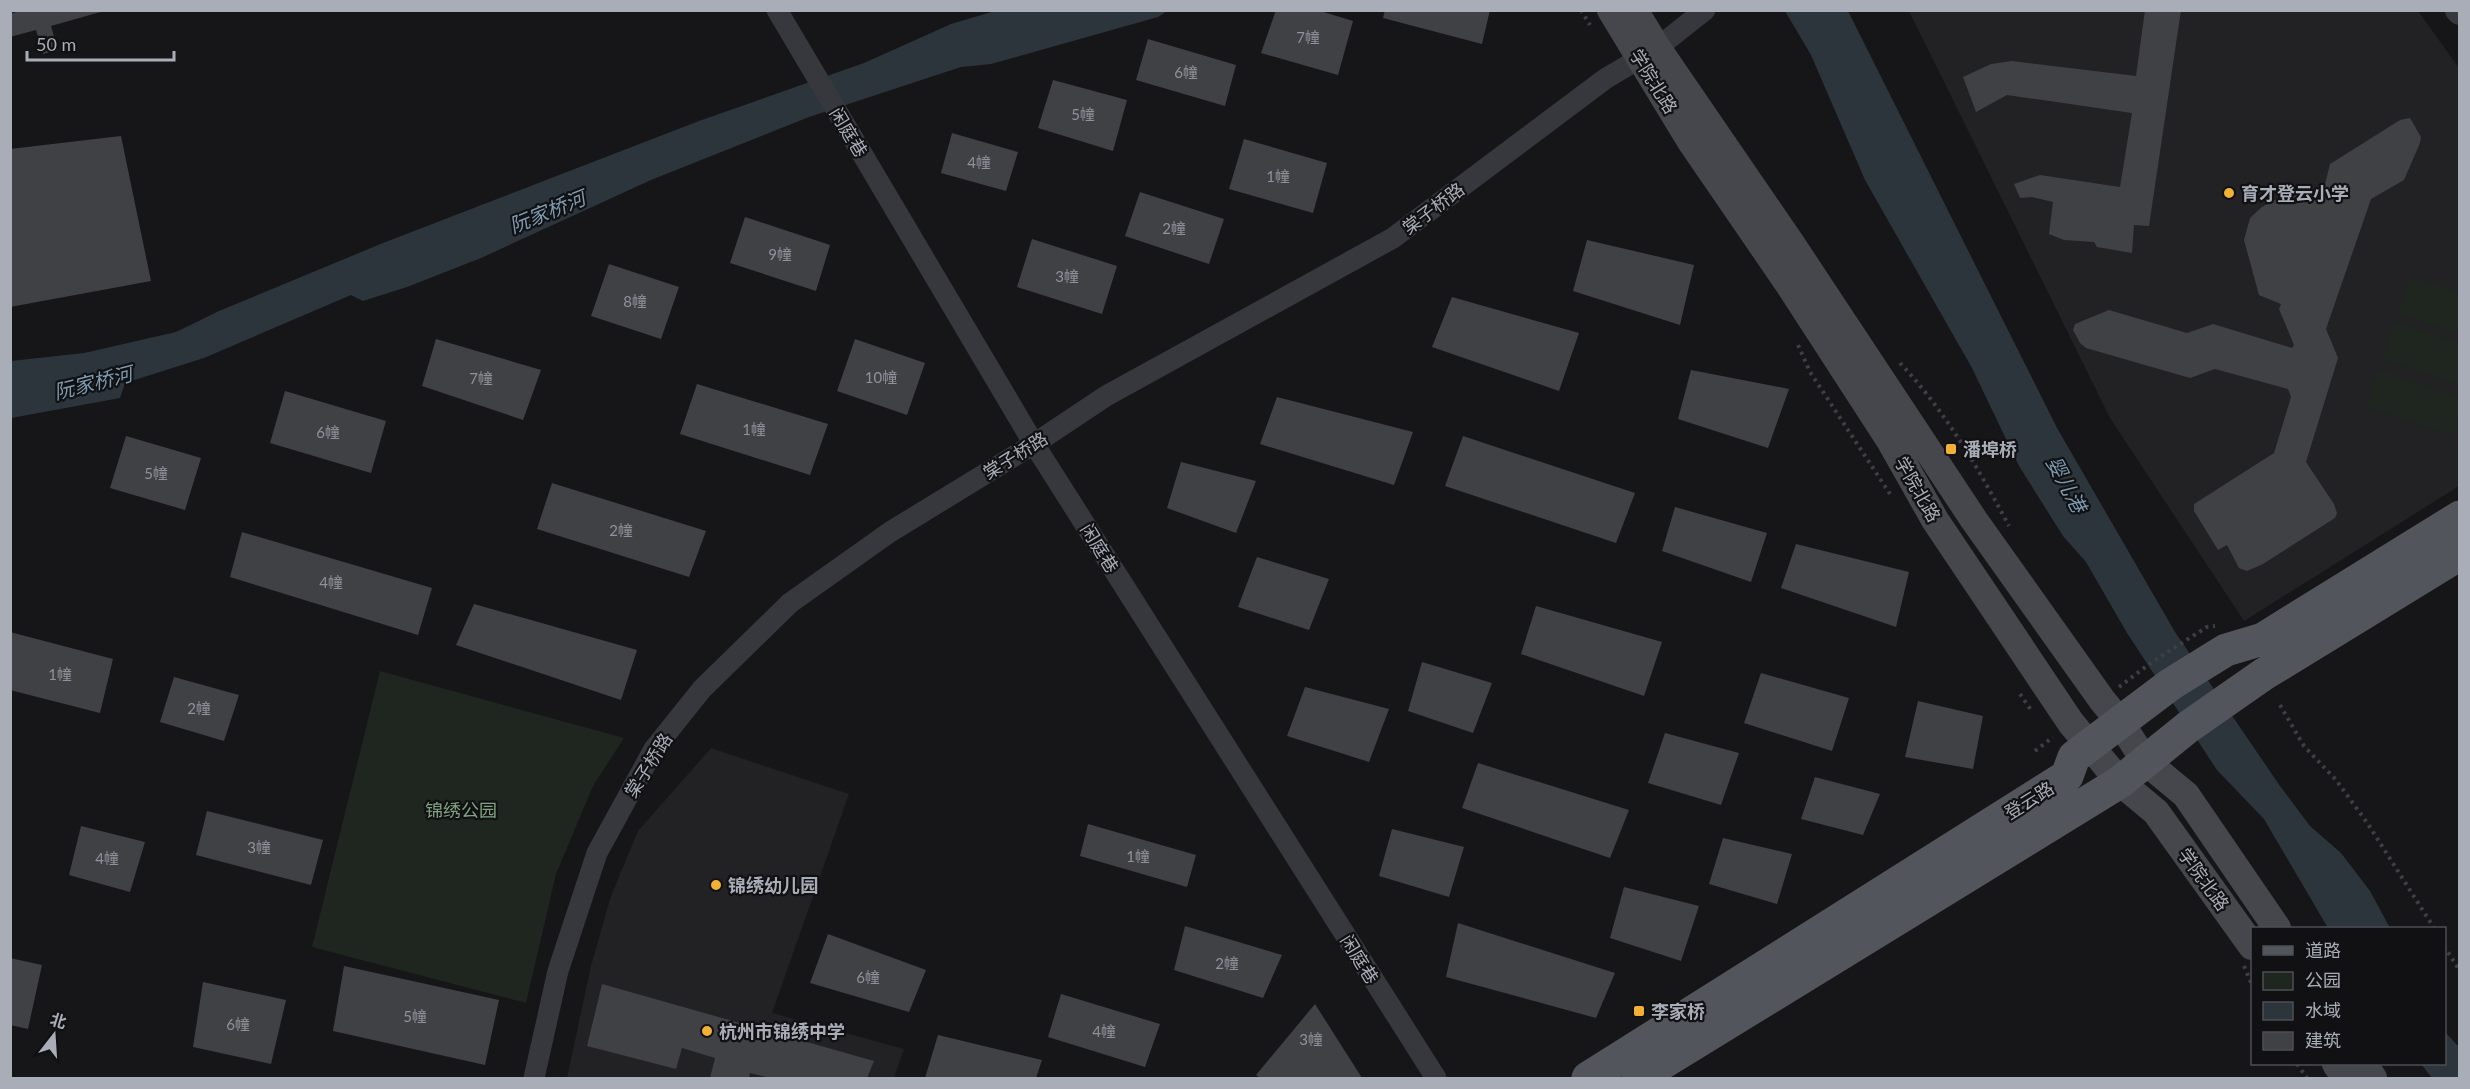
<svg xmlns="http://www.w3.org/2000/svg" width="2470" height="1089" font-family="Lato,'Noto Sans SC',sans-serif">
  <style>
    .built { fill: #222225 }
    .green { fill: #1e261f }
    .water { fill: #2c353c }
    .building { fill: #404145 }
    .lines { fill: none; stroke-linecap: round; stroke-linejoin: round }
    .path { stroke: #3d3f44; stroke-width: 4; stroke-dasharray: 3 4.5; stroke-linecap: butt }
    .minor { stroke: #37383d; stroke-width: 21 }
    .tertiary { stroke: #37383d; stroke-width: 26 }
    .secondary { stroke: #45474d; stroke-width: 28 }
    .primary { stroke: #53555c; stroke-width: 33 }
    .poi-dot { fill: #f2b134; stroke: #111113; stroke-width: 2 }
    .labels { text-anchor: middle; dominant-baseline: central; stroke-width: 4.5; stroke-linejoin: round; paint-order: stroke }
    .number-label { font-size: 15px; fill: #8e929b }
    .street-label { font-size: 18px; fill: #a8adb8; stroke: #111113 }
    .poi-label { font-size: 18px; font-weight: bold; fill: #a8adb8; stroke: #111113; text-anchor: start }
    .park-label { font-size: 18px; fill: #7fa381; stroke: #111113 }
    .water-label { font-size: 20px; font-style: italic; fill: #7f9bb3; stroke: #111113 }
  </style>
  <rect width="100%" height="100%" fill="#161618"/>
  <path class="built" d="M1909,11H2418L2459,68V486L2244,621L2110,418Z
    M711,748L849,794L772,1013L904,1049L894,1078H567L591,966L611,896L638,831Z"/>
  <path class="green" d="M2410,276L2459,293V334L2398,314Z
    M2395,321L2459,343V385L2383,359Z
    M2379,370L2459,397V417L2453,436L2367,407Z
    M380,671L624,738L593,786L556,874L526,1003L312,947Z"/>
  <path class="water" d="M995,11H1167L1158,17L991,64L961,67L809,117L651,180L481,258L407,287L363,301L351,295L204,358L125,383L120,398L11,418V361L84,353L176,332L219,311L383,243L699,121L864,63L951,24Z
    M1785,11H1848L2057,428L2175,632L2280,786L2310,826L2341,853L2370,891L2390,928H2328L2264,819L2217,770L2127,633L2086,562L2063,536L2019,466L1972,368L1865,180L1811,55Z
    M2445,1032L2459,1047V1078H2432L2421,1064H2444Z"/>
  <path class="building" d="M22,10H104V11L51,26L58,50L43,54L36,30L10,37V14Z
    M1276,10H1317L1353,21L1338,75L1261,53Z
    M1385,10H1490L1482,44L1383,18Z
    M2145,10H2181L2149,226L2134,225L2132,253L2097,247L2094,242L2064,240L2049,234L2053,202L2032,197L2020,198L2014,184L2040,175L2120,187L2132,113L2007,95L1976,112L1963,77L1991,64L2012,61L2136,76Z
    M1148,39L1236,65L1225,106L1136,80Z
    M1053,80L1127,100L1113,151L1038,128Z
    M2410,118L2421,137L2420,143L2404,180L2371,199L2326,329L2338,358L2306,462L2334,504L2337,513L2335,518L2263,564L2247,571L2239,568L2227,545L2218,550L2194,511V504L2274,453L2291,397L2288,389L2215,369L2190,378L2086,348L2080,343L2073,330L2075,324L2109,310L2187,333L2213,324L2292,348L2294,345L2279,309L2281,304L2259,295L2244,240L2250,218L2262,207L2302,185L2323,192L2330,164L2400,120Z
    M952,133L1018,152L1006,191L941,173Z
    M121,136L151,281L10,307V149Z
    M1244,139L1327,163L1313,213L1229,189Z
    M1140,192L1224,219L1209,264L1125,236Z
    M745,217L830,245L816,291L730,263Z
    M1032,239L1117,266L1102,314L1017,287Z
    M1587,240L1694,265L1680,325L1573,291Z
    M609,264L679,287L661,339L591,316Z
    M1452,297L1579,333L1559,391L1432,347Z
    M436,339L541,370L523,420L422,386Z
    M855,339L925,363L907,415L837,391Z
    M1691,370L1789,389L1768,448L1678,419Z
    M697,384L828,424L810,475L680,434Z
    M285,391L386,421L371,473L270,443Z
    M1277,397L1413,432L1394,485L1260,444Z
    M126,436L201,458L185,510L110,488Z
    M1463,436L1635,493L1616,543L1445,486Z
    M1181,462L1256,481L1236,533L1167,508Z
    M552,483L706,531L689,577L537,529Z
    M1675,507L1767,533L1751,582L1662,551Z
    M242,532L432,588L418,635L230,577Z
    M1796,544L1909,572L1896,627L1781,588Z
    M1257,557L1329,579L1309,630L1238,607Z
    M474,604L637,650L621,700L456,645Z
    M1536,606L1662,642L1644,696L1521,654Z
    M10,632L113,659L100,713L10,690Z
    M1422,662L1492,683L1473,733L1408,711Z
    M1761,673L1849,698L1832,751L1744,723Z
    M174,677L239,695L224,741L160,722Z
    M1305,687L1389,709L1369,762L1287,736Z
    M1918,701L1983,716L1973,769L1905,757Z
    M1665,733L1739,753L1721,805L1648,783Z
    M1478,763L1629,810L1610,858L1462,808Z
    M1815,777L1880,794L1863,835L1801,819Z
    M207,811L323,840L311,885L196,855Z
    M1088,824L1196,855L1187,887L1080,856Z
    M81,826L145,842L130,892L69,875Z
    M1392,829L1464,847L1449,897L1379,876Z
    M1723,838L1792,854L1777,904L1709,884Z
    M1624,887L1699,906L1681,961L1610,938Z
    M1458,923L1615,973L1596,1018L1446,977Z
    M1185,926L1282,955L1263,998L1174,970Z
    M828,934L926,970L909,1012L810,983Z
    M10,958L42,965L28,1029L10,1025Z
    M344,966L499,1000L485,1065L333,1031Z
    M203,982L286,1000L271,1064L193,1047Z
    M602,984L874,1061L867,1078H770L750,1073L749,1078H710L715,1058L682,1048L676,1069L587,1046Z
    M1061,994L1160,1024L1145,1067L1048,1037Z
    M1315,1004L1362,1078H1260L1256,1075Z
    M938,1035L1042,1060L1036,1078H925Z"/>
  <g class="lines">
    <path class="path" d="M1581,10L1590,25
      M1798,345L1810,372L1890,494
      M1900,363C1946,412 1978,468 2009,526
      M2119,687L2152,662L2207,627L2215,626
      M2020,694L2031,710
      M2280,705L2304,746L2336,780L2368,824L2434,928
      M2035,751L2053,737
      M2444,946L2460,971
      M2244,966L2252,985
      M2297,1064L2307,1078"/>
    <path class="minor" d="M777,10L1034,444L1436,1078
      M534,1078L558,971L597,853L654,749L702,689L790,603L890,532L1034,444L1106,396L1393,238L1605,79L1657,48L1705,10"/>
    <path class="tertiary" d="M2458,10L2460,12"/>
    <path class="secondary" d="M1611,10L1690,140L1788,283L1891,442L1935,520L2071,723L2120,782L2156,812L2252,946
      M1634,10L1657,48L1792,245L1974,520L2102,700L2120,722L2145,761L2186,795L2277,928
      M2336,1064L2346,1078
      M2363,1064L2373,1078"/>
    <path class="primary" d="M1588,1078L2067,776L2074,757L2171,684L2226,650L2263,639L2460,517
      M1638,1078L2120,782L2188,727L2264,674L2460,554"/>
  </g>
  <g class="poi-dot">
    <circle cx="2229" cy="193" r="6"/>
    <rect x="1945" y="443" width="12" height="12" rx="3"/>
    <circle cx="716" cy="885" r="6"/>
    <rect x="1633" y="1005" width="12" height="12" rx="3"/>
    <circle cx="707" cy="1031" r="6"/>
  </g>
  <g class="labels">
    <g class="number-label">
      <text x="1308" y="37">7幢</text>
      <text x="1186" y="72">6幢</text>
      <text x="1083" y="114">5幢</text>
      <text x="979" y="162">4幢</text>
      <text x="1278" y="176">1幢</text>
      <text x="1174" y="228">2幢</text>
      <text x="780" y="254">9幢</text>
      <text x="1067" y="276">3幢</text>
      <text x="635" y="301">8幢</text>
      <text x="881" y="377">10幢</text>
      <text x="481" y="378">7幢</text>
      <text x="754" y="429">1幢</text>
      <text x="328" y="432">6幢</text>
      <text x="156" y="473">5幢</text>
      <text x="621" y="530">2幢</text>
      <text x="331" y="582">4幢</text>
      <text x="60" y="674">1幢</text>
      <text x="199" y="708">2幢</text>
      <text x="259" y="847">3幢</text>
      <text x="1138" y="856">1幢</text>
      <text x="107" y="858">4幢</text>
      <text x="1227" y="963">2幢</text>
      <text x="868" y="977">6幢</text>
      <text x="415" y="1016">5幢</text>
      <text x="238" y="1024">6幢</text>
      <text x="1104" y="1031">4幢</text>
      <text x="1311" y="1039">3幢</text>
    </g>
    <g class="street-label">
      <text transform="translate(1654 81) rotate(58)">学院北路</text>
      <text transform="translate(849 132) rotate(59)">闲庭巷</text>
      <text transform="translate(1433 208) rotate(-37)">棠子桥路</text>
      <text transform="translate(1015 455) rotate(-32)">棠子桥路</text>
      <text transform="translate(1918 489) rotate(60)">学院北路</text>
      <text transform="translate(1100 548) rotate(58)">闲庭巷</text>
      <text transform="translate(648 765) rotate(-58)">棠子桥路</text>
      <text transform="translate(2029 800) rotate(-32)">登云路</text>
      <text transform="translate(2204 879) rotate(54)">学院北路</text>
      <text transform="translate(1360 959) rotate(58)">闲庭巷</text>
    </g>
    <g class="poi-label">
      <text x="2241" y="193">育才登云小学</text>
      <text x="1963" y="449">潘埠桥</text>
      <text x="728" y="885">锦绣幼儿园</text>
      <text x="1651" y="1011">李家桥</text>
      <text x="719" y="1031">杭州市锦绣中学</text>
    </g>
    <g class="park-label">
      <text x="461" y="810">锦绣公园</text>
    </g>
    <g class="water-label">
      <text transform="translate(547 211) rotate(-22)">阮家桥河</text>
      <text transform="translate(93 382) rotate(-14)">阮家桥河</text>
      <text transform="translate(2067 484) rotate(62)">婴儿港</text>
    </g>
  </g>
  <rect width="2470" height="1089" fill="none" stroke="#a8adb8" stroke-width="24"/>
  <rect x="2251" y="927" width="195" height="138" fill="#111113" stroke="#4d4f55" stroke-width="1.5"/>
  <rect x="2263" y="946" width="30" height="9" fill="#53555c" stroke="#4d4f55" stroke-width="1.5"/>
  <text x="2305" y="957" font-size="18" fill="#a8adb8">道路</text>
  <rect x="2263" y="972" width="30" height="18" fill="#1e261f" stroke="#4d4f55" stroke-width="1.5"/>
  <text x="2305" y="987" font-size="18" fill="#a8adb8">公园</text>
  <rect x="2263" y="1002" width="30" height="18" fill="#2c353c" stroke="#4d4f55" stroke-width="1.5"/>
  <text x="2305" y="1017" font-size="18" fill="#a8adb8">水域</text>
  <rect x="2263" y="1032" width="30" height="18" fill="#404145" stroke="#4d4f55" stroke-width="1.5"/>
  <text x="2305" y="1047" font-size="18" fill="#a8adb8">建筑</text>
  <g transform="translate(54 1035) rotate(17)" stroke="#111113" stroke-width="4.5" paint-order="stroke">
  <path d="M0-4.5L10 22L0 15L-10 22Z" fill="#a8adb8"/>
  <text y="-9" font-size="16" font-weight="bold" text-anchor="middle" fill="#a8adb8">北</text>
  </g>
  <path d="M27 51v9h147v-9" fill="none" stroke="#a8adb8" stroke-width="3"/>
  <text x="36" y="51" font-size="18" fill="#a8adb8" stroke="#111113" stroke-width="4.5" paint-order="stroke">50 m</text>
</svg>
